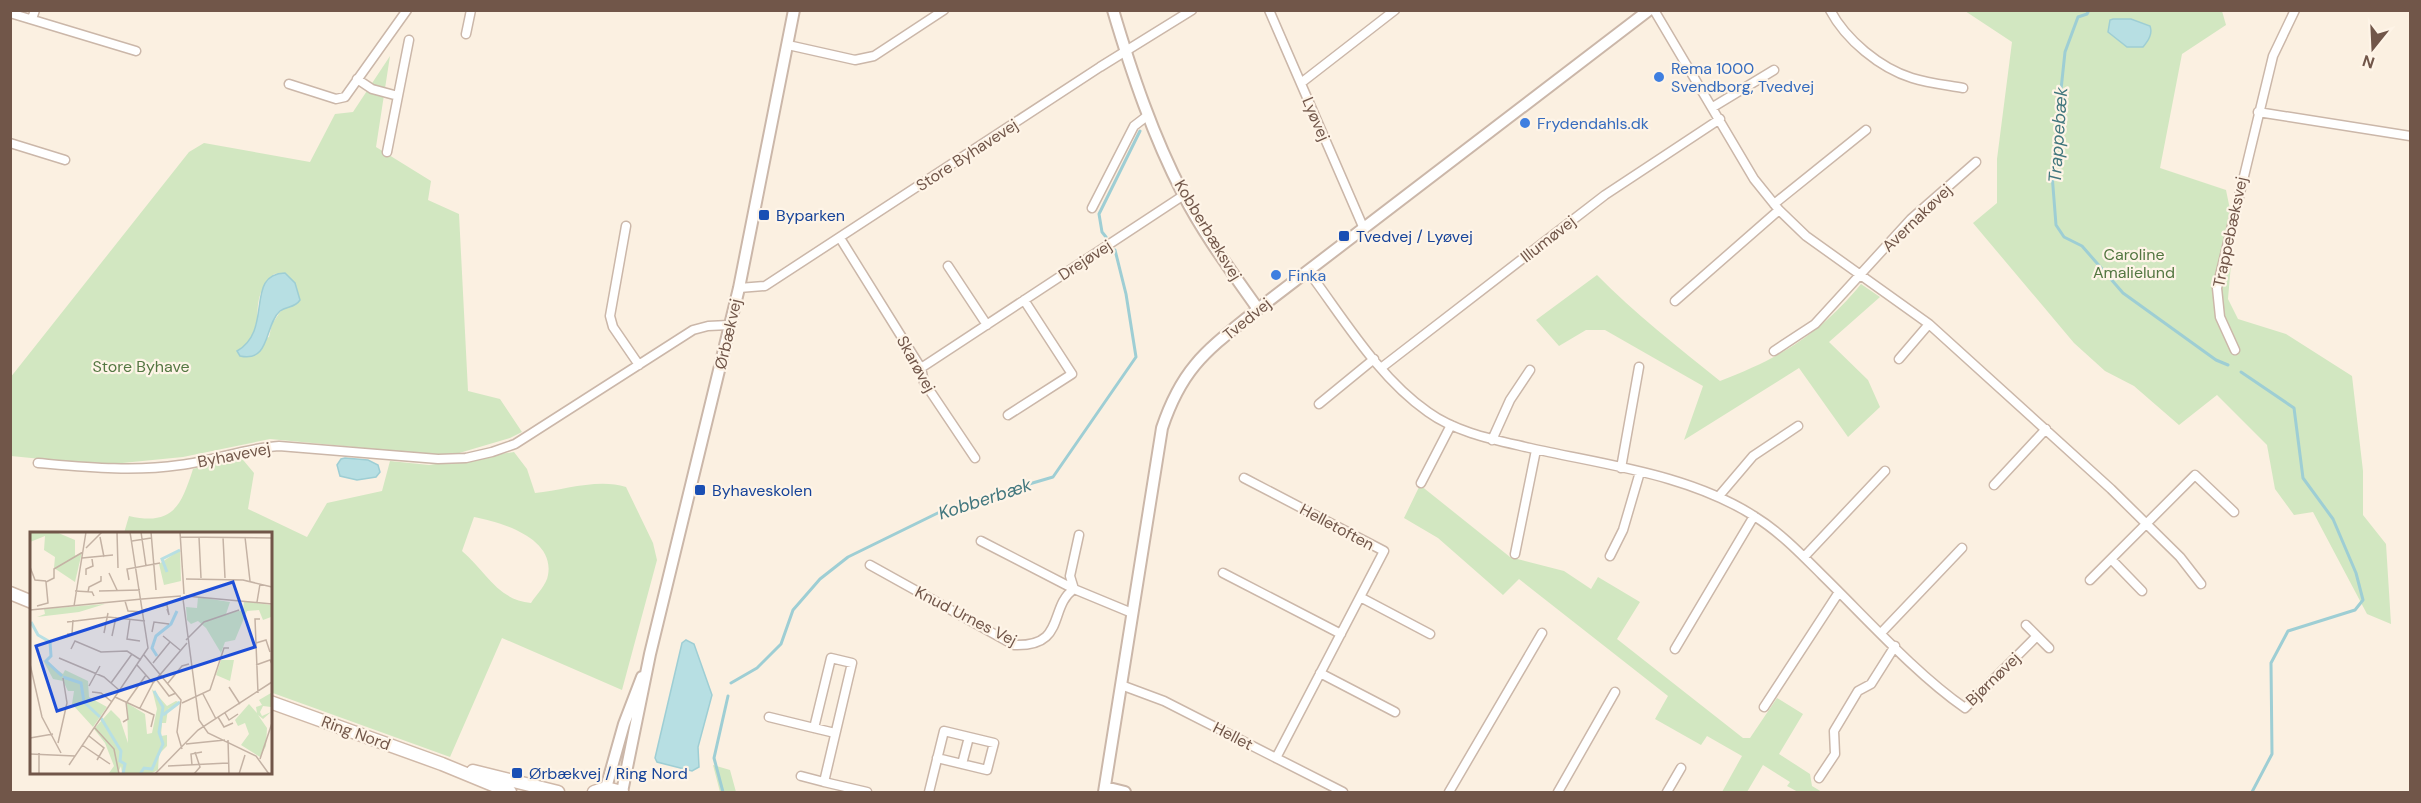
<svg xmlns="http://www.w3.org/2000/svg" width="2421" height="803" font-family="'DM Sans',sans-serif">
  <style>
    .green { fill: #d2e7c1; fill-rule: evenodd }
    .water { fill: #b7dfe3; stroke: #9eced4; stroke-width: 1.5 }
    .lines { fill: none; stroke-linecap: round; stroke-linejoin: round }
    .stream { stroke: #9eced4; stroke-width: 3 }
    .minor-casing { stroke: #cbb7a9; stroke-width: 11 }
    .tertiary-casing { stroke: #cbb7a9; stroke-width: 14 }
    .secondary-casing { stroke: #d0b9a9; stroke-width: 15 }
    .minor { stroke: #fff; stroke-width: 8 }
    .tertiary { stroke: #fff; stroke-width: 10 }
    .secondary { stroke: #fff; stroke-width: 12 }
    .shop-dot { fill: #3f7fe0; stroke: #fef4e7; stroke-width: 2 }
    .transit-dot { fill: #1a4fb4; stroke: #fef4e7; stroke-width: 2 }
    .labels { text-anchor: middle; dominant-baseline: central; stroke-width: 4.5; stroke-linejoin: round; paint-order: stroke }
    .shop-label { font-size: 16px; fill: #366cbe; stroke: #fef4e7; text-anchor: start }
    .street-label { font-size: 16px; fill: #715649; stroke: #fef4e7 }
    .transit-label { font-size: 16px; fill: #164399; stroke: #fef4e7; text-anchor: start }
    .park-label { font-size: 16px; fill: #547742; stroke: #fef4e7 }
    .water-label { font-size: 18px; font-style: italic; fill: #41767d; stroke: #fef4e7 }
    .inset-river { fill: none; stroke: #b7dfe3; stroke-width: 3 }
    .inset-road { fill: none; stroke: #c4b2a4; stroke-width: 1.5 }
    .view { fill: #1d4ed8; fill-opacity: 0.15; stroke: #1d4ed8; stroke-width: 3 }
    .inset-edge { fill: none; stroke: #715649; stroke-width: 3 }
  </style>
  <rect width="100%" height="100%" fill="#fbf0e1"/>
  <path class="green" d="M1965,11H2222L2226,25L2182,54L2160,168L2226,190L2234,229L2228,299L2238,319L2286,334L2352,376L2363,471V515L2386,544L2391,624L2367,614L2313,512L2294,515L2275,489L2267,445L2217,395L2179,425L2134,386L2105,371L2074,343L1973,223L1997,203V159L2012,42Z
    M390,56L376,147L431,181L428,200L459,214L468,391L500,399L522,432L510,438L449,456L270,439L183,457L102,465L11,456L10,378L189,152L204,143L310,162L335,114L353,112ZM285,273L282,309L272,324L269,337L237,351C268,333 251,314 262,290C264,285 270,279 274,274Z
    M1597,275C1634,313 1678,347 1720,381C1780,358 1820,334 1861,284L1880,297L1829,342L1868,380L1880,407L1848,437L1799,368L1684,440L1703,386L1605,330H1586L1559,346L1536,320Z
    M514,452L527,469L535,493C564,490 598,478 626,487L653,543L657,560L622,690L502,638L450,757L270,692V533H124L129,516C173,526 181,506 193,469L239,455L254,473L248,509L307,537L327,503L382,491L390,461L429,465ZM474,517C501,522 555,538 548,575C547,584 536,595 531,603C497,600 486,571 462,551Z
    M1420,485L1510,557L1564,571L1591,589L1598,577L1640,602L1617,639L1743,738H1750L1777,698L1803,714L1779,754L1810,774L1812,786L1822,792H1798L1787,786L1790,782L1763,765L1747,792H1722L1742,756L1707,736L1701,745L1655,719L1668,696L1519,579L1503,595L1438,538L1404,518Z
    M713,765L730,770L736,792H720Z"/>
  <path class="water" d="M2113,19H2131L2150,26C2153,34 2148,41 2143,47H2127L2108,32L2110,20Z
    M285,273L295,283L300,300C295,308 287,306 280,311C264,325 271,363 240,356L237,351C274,330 244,274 285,273Z
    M345,458L368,460L378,465L380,472L376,477L357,480L340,476L337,465L341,459Z
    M686,640L694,644L712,695L698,747L699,767L692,771L657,762L655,758L682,643Z"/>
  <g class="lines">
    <path class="stream" d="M2089,10L2087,14L2078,17L2065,52L2052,174L2056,225L2064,237L2082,246L2123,293L2216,360L2228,365
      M1106,237L1102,232L1099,214L1140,131
      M2241,372L2294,408L2303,478L2333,519L2356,573L2363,600L2355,610L2288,631L2271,663L2272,754L2252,792
      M731,683L757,668L781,644L793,610L820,579L848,557L948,508L1053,477L1136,357L1126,294L1115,250
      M723,792L714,758L728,696"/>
    <defs>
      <path id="minor" d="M1269,10L1364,229
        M1654,10L1754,179L1779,210L1806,236L1929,324L2111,489L2180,557L2201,584
        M1830,10C1846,40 1880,68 1912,78C1928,83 1946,85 1963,88
        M10,13L136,51
        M32,19L35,10
        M466,34L471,10
        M788,45L855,60L874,56L944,10
        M357,79L372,89L398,96
        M1301,83L1395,10
        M289,84L336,99L345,97L407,10
        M1713,107L1774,70
        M2258,112L2410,136
        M10,143L65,160
        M387,152L409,40
        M1774,204L1866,130
        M1092,208L1134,126L1147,116
        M626,226L610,316L613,327L639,365
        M840,238L921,368L924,382L975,458
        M948,266L987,325
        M1308,271C1344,319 1378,377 1428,412C1457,433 1496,440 1530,448C1605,465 1688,474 1754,516C1780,532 1801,554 1822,575C1866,618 1916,674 1965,708L2037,636
        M739,288L765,286L1100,67L1192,10
        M1675,301L1779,210
        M2235,350L2220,317L2217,288L2273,56L2295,10
        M1774,351L1815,324L1911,219L1976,162
        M1899,359L1929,324
        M921,368L1184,195
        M1381,368L1605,195L1720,119
        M1319,404L1374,359
        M1008,415L1072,374L1024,300
        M1492,440L1510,400L1530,370
        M38,463C85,467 133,472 180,465C214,461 245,448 279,446L438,459L466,458L492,452L515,444L693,330L708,326L729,325
        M1621,468L1639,367
        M1244,478L1384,551L1276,758
        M1421,483L1451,425
        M1994,485L2046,429
        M1719,496L1753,456L1798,426
        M981,541L1074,589L1132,613
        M1515,554L1536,450
        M1610,556L1623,530L1640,472
        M1804,557L1885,471
        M2111,559L2142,591
        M870,565L1014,645C1067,647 1048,607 1074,589L1070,576L1079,535
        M1223,573L1341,634
        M2090,580L2195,475L2234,512
        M1360,597L1430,634
        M2026,625L2049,648
        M1881,633L1962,548
        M1675,649L1754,516
        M1320,673L1395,712
        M1121,685L1164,701L1343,792
        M1764,707L1839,592
        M769,717L814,728
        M835,733L814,728L831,658L852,663L824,782L867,792
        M962,764L969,737
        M801,776L824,782
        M1819,778L1835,754L1834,731L1858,691L1871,684L1895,646
        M929,792L944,731L994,743L987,770L937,758
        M1449,792L1542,633
        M1558,792L1615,692
        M1667,792L1681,768"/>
      <path id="tertiary" d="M1113,10C1132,74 1153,136 1183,194C1204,235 1232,272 1258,309
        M1105,787L1125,792
        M606,788L624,724L642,677
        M622,792L650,654L739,288L794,10
        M1104,792L1162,428C1183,365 1209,349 1258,309L1649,10"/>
      <path id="secondary" d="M10,593L32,602
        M270,702L442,764L510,792
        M473,771L558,792
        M594,792L606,788L622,792"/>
    </defs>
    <use href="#minor" class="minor-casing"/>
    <use href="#tertiary" class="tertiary-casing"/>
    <use href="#secondary" class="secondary-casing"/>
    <use href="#minor" class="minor"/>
    <use href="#tertiary" class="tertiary"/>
    <use href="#secondary" class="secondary"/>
  </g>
  <g class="shop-dot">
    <circle cx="1659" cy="77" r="6"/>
    <circle cx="1525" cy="123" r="6"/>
    <circle cx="1276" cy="275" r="6"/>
  </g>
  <g class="transit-dot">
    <rect x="758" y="209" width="12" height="12" rx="3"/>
    <rect x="1338" y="230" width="12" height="12" rx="3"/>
    <rect x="694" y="484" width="12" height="12" rx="3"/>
    <rect x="511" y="767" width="12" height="12" rx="3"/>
  </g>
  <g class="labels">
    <g class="shop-label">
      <text x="1671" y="68">Rema 1000<tspan x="1671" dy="18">Svendborg, Tvedvej</tspan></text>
      <text x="1537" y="123">Frydendahls.dk</text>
      <text x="1288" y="275">Finka</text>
    </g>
    <g class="street-label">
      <text transform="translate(1316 119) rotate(67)">Lyøvej</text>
      <text transform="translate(967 155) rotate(-33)">Store Byhavevej</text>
      <text transform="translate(1917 218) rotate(-44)">Avernakøvej</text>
      <text transform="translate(1208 230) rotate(59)">Kobberbæksvej</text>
      <text transform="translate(2230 232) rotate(-78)">Trappebæksvej</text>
      <text transform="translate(1548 239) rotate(-38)">Illumøvej</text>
      <text transform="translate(1085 260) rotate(-33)">Drejøvej</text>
      <text transform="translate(1247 319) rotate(-39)">Tvedvej</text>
      <text transform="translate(728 334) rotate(-77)">Ørbækvej</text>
      <text transform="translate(916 364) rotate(61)">Skarøvej</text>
      <text transform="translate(234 455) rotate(-11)">Byhavevej</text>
      <text transform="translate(1337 527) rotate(28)">Helletoften</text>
      <text transform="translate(966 616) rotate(27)">Knud Urnes Vej</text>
      <text transform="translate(1993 679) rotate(-44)">Bjørnøvej</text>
      <text transform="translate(356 733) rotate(20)">Ring Nord</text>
      <text transform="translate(1233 736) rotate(27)">Hellet</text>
    </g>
    <g class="transit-label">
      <text x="776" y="215">Byparken</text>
      <text x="1356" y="236">Tvedvej / Lyøvej</text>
      <text x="712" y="490">Byhaveskolen</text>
      <text x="529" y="773">Ørbækvej / Ring Nord</text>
    </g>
    <g class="park-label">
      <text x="2134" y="254">Caroline<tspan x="2134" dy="18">Amalielund</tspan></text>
      <text x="141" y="366">Store Byhave</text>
    </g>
    <g class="water-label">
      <text transform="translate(2058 135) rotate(-86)">Trappebæk</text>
      <text transform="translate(985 499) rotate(-18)">Kobberbæk</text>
    </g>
  </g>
  <g transform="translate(30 532)">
    <rect width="242" height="242" fill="#fbf0e1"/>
    <path d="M0,0H26L45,8V24L52,20L45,50L24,36L25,25L14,18L15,4L0,10ZM150,18L151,49L134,53L129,32ZM168,65L200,70L196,82L213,78L214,69L241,73V85L233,88L229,78L217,79L205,108L195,110L191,121L176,96L168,89L161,92L157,88L156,75L167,76ZM75,72L49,80L7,85L15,82L14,77ZM13,128L33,142L35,138L58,149L59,165L77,175L63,195L42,172L44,159H38L33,149L23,147ZM191,128H204L200,149L186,143ZM122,157L137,174L146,169L151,171L138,177L136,191H132L131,204L137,203V214L129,222L128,238L122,241H92L91,234L88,241H68H79L84,234L75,211L64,197L81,178L90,187L98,211L97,171L115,182L117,202L122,201L127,177ZM241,161V175L233,174L230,180L232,184L241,180L233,187L228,183L237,196L236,214L230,225L211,213L219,202L215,191L208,194L205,188L219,172L227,181L226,175L232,173L229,168Z" fill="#d2e7c1"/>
    <path class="inset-river" d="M137,40L132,27L150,18M1,90L8,103L20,110L21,124L16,129L32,144M127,124L122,116L126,104L141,92L147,79M33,145L51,151L54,170L70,185M133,183L150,170M71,186L91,219L90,229L95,232L93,242M110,242L114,236L122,237L133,212L129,200L133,175L124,159"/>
    <path class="inset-road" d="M87,0L88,36M111,0L116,34M121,0L126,58M150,0L154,62M70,5L74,25M150,5L242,6M169,5L171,46M193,5L195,46M215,5L220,49M102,9L121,6M56,16L72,0M52,26L83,23M0,35L5,48L16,49M79,41L87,58M56,43V37L63,34L62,27M156,47L213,48L242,55M99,48L97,37L130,31M45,59L62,60L64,64M69,59L110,58M58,60L59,55L71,49V44M156,64L242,72M112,67L151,64M153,67L169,188L178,201L226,224L239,242M95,69L98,79L114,80M227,70L230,52M7,74L18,71L16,50L24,46V37L53,20M44,74L56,0M0,78L112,67M113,78L137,73L139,83L137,77M100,87L97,107L110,109M37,90L78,85L115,89M122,100L124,90L139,92M74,101L78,81M37,102H42L43,88M82,104L86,85M133,104L150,118M156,108L174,90L209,78M226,111L236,108L240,120M41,117L45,109L71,120L97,119L111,128M114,123L151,168L147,200L152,217M29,126L74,145L89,158M123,131L140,110M0,132L12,185L31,221M107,133L123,151M226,133L240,128L242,132M126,147L139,164L146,161M81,151L102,122M138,151L152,134L159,132M59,154L70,134M199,155L210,172M62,160L71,161L82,170M228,161L225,87H230M173,162L186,187M85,165L124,183L121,195M97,170L116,143M152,171L180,158L194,116H199M110,176L123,151L157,111M195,181L199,188L208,182M188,185L194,195L203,191M93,190L98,187L96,170M64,195L84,217L89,242M59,204L74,216L67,228M0,206L23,202M198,208L199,242M28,211L37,171L33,146M156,212L195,208M52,213L80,232M0,222L45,224M230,227L242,191M39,233L118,116L100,0M162,233L161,222L172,220M138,234L198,231M9,242V221M125,242L168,198L242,150M164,242L170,235L165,220M209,242L215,223"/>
    <path class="view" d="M203,50L225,115L27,179L6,114Z"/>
    <rect width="242" height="242" class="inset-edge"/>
  </g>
  <rect width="2421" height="803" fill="none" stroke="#715649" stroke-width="24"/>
  <g transform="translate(2373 48) rotate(198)" stroke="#fef4e7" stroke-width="4.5" paint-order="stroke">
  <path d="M0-4.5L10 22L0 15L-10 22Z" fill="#715649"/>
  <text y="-9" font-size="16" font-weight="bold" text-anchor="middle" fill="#715649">N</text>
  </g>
</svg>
